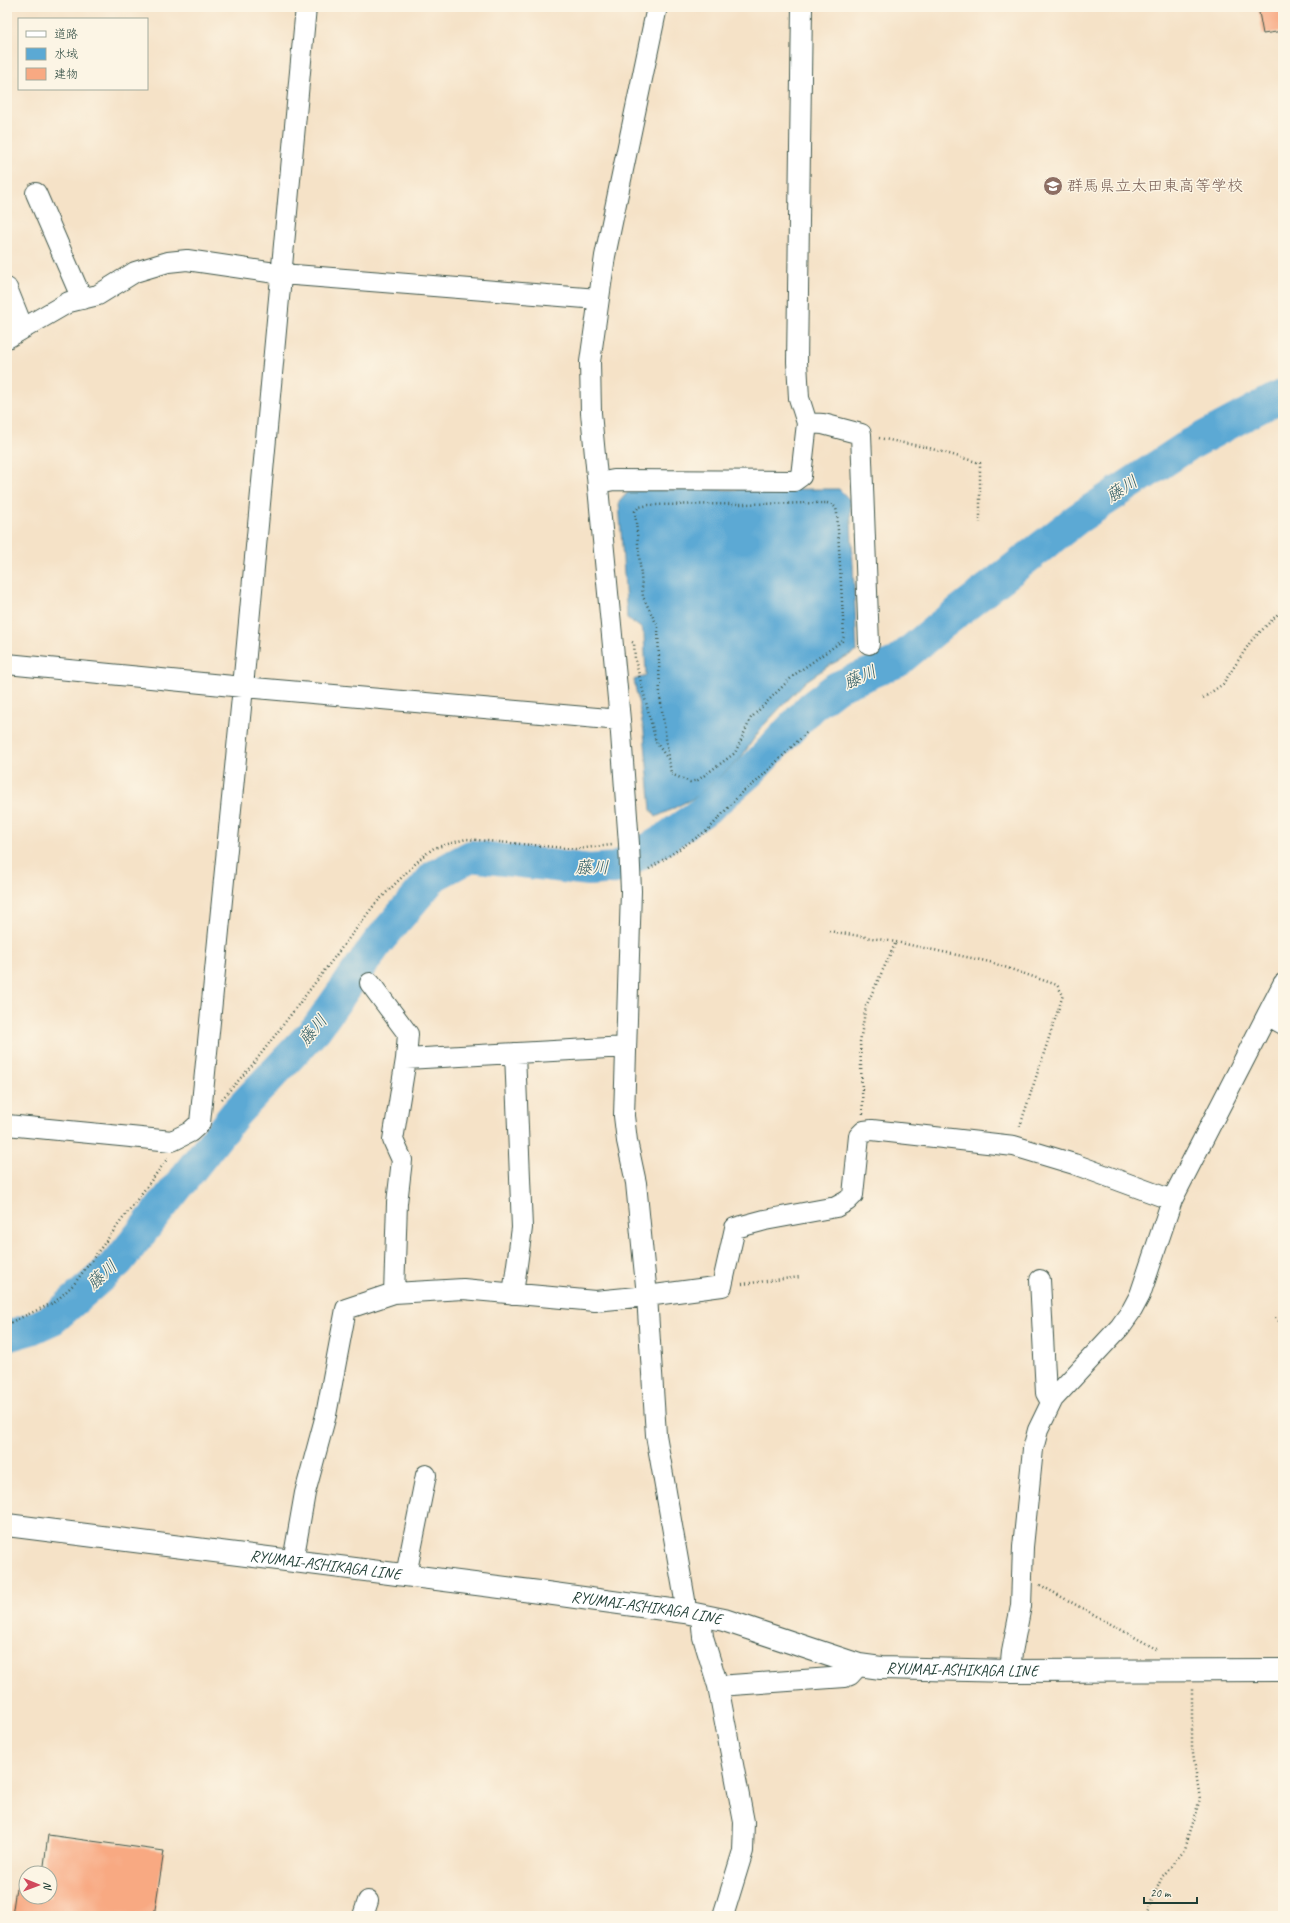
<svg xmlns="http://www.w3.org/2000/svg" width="1290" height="1923" font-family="Caveat,'Klee One',sans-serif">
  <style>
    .water { fill: #5ba9d4; stroke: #3d7384 }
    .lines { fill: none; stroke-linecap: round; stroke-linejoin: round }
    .stream { stroke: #5ba9d4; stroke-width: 5.5 }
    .river { stroke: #5ba9d4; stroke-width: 32 }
    .building { fill: #f8a982 }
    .minor-casing { stroke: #3f564a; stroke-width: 22 }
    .major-casing { stroke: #3f564a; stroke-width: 24 }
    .path { stroke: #3f564a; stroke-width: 2.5; stroke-dasharray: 1 3; stroke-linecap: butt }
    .minor { stroke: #fff; stroke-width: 20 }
    .major { stroke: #fff; stroke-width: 22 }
    .labels { text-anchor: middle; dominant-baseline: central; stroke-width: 3; stroke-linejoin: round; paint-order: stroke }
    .education-label { font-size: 16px; fill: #785e54; stroke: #fcf5e5; text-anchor: start }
    .street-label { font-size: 16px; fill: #1f3d34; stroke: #fcf5e5 }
    .water-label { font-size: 17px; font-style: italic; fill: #315d64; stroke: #fcf5e5 }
  </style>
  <rect width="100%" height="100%" fill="#fcf5e5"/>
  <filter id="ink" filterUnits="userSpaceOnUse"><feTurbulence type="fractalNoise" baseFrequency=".025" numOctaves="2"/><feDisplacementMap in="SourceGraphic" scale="8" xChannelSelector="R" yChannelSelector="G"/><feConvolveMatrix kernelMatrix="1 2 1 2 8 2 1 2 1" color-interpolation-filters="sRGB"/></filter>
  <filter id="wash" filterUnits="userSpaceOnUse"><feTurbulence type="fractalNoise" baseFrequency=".012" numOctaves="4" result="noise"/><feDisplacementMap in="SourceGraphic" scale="16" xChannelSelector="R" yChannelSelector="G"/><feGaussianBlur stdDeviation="0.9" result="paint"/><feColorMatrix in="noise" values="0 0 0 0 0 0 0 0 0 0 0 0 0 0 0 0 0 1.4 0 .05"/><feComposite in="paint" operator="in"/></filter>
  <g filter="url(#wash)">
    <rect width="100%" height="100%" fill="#f5e2c7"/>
    <path class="water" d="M839,489L850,500L857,651L830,665L806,681L762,727L740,759L698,796L656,817L651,810L644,732L634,680L646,675L644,634L641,628L627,618L619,502L630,490Z"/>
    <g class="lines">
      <path class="stream" d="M713,774L724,793
        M659,831L660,842"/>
      <path class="river" d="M7,1336L31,1329L53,1319L118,1262L236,1113L316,1029L378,942L434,876L471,856L589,870L616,868L660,842L708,808L750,772L811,707L837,687L897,662L940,626L1077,519L1189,445L1283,395"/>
    </g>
    <g id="blocks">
      <path class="building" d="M1258,7H1283V31L1263,34Z
        M48,1835L164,1851L154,1916H12L16,1888L26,1890V1897H50V1873H43Z"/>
    </g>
  </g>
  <g filter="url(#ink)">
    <use href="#blocks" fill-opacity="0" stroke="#3f564a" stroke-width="1"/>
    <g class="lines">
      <defs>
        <path id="minor" d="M657,7L605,256L590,362L591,413L620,720L629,844L631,891L624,1116L627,1141L636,1183L647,1296L656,1435L685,1600V1612
          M36,193L82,299
          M7,288L23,328
          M7,338L69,302L98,295L135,272L168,262L187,260L282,274L598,299
          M807,423L823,424L861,434L869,644
          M598,483L614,480L794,481L801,476L807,423L799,398L797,362L802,7
          M7,664L243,687L620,720
          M370,983L408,1034L406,1059
          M1267,1015L1283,1024
          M626,1047L406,1059L393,1140L402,1160L397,1203L394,1293L463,1289L595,1301L647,1296L722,1286L735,1228L765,1220L836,1207L847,1201L853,1195L859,1136L864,1131L872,1130L1014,1146L1074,1164L1172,1200
          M7,1125L172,1141L190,1132L200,1123L243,687L306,7
          M1040,1280L1046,1393L1051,1402
          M513,1294L522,1228L515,1053
          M293,1561L305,1493L326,1415L346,1309L394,1293
          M406,1575L426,1475
          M701,1616L703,1637L718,1686L744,1822L743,1851L723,1916
          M1010,1671L1012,1652L1021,1606L1023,1547L1033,1449L1038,1430L1053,1399L1120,1327L1132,1310L1140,1295L1172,1200L1283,984
          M718,1686L845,1677L850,1675L859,1665
          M363,1916L368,1901"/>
        <g id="major">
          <path id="s1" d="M7,1525L539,1592L685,1612L724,1620L859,1665L881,1668L1010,1671L1283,1670"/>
        </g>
      </defs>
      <use href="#minor" class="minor-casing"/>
      <use href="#major" class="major-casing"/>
      <path class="path" d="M879,438L929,448L980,463V523
        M827,503L832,504L836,508L837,513L844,636L842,641L794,675L751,718L735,753L698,780L690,782L671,774L660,696L658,627L643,597L635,511L639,507L649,505Z
        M632,642L634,643L635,659L656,742L668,759
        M1203,698L1223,684L1251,641L1283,609
        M649,869L708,830L742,792L756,782L807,732
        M829,931L896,942L990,962L1057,985L1063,995L1019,1129
        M222,1099L254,1063L375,904L423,856L434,848L466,839L576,849L612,845
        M863,1114L860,1042L866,1006L896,942
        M742,1284L800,1277
        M1275,1318L1283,1324
        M7,1324L55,1302L74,1284L168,1158
        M1040,1585L1158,1650
        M1145,1916L1162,1877L1183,1852L1200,1799L1192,1747V1689"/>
      <use href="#minor" class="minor"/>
      <use href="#major" class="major"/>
    </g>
  </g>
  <defs>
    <symbol id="school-disc" viewBox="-11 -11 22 22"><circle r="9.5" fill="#8d6e63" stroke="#fcf5e5"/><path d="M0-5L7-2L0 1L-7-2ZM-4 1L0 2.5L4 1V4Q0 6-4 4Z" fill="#fff"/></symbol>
  </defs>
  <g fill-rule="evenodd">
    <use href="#school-disc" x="1042" y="175" width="22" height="22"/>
  </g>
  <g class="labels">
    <g class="education-label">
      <text x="1067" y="186">群馬県立太田東高等学校</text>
    </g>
    <g class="street-label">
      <text stroke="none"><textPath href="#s1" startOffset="321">RYUMAI-ASHIKAGA LINE</textPath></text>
      <text stroke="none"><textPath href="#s1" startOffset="645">RYUMAI-ASHIKAGA LINE</textPath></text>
      <text stroke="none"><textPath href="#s1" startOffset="969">RYUMAI-ASHIKAGA LINE</textPath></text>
    </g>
    <g class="water-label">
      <text transform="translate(1122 489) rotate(-33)">藤川</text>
      <text transform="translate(860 677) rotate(-23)">藤川</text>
      <text x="592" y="867">藤川</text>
      <text transform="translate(313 1030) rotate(-50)">藤川</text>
      <text transform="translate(102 1275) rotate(-42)">藤川</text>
    </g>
  </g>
  <rect width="1290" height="1923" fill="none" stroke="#fcf5e5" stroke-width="24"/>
  <rect x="18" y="18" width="130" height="72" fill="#fcf5e5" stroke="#a4ab9e"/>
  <rect x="26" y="31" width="20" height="6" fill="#ffffff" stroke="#a4ab9e"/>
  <text x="54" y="38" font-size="12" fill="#1f3d34">道路</text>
  <rect x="26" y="48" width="20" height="12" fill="#5ba9d4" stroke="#a4ab9e"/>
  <text x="54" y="58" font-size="12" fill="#1f3d34">水域</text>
  <rect x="26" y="68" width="20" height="12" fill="#f8a982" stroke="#a4ab9e"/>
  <text x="54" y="78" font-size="12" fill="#1f3d34">建物</text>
  <g transform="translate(38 1885) rotate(91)"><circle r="19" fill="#fcf5e5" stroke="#a4ab9e"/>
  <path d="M0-3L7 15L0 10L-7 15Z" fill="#d1495b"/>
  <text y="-6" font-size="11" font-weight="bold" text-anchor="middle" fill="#1f3d34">N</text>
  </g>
  <path d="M1144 1897v6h53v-6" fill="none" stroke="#1f3d34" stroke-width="2"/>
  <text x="1150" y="1897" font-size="12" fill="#1f3d34" stroke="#fcf5e5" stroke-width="3" paint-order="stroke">20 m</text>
</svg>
